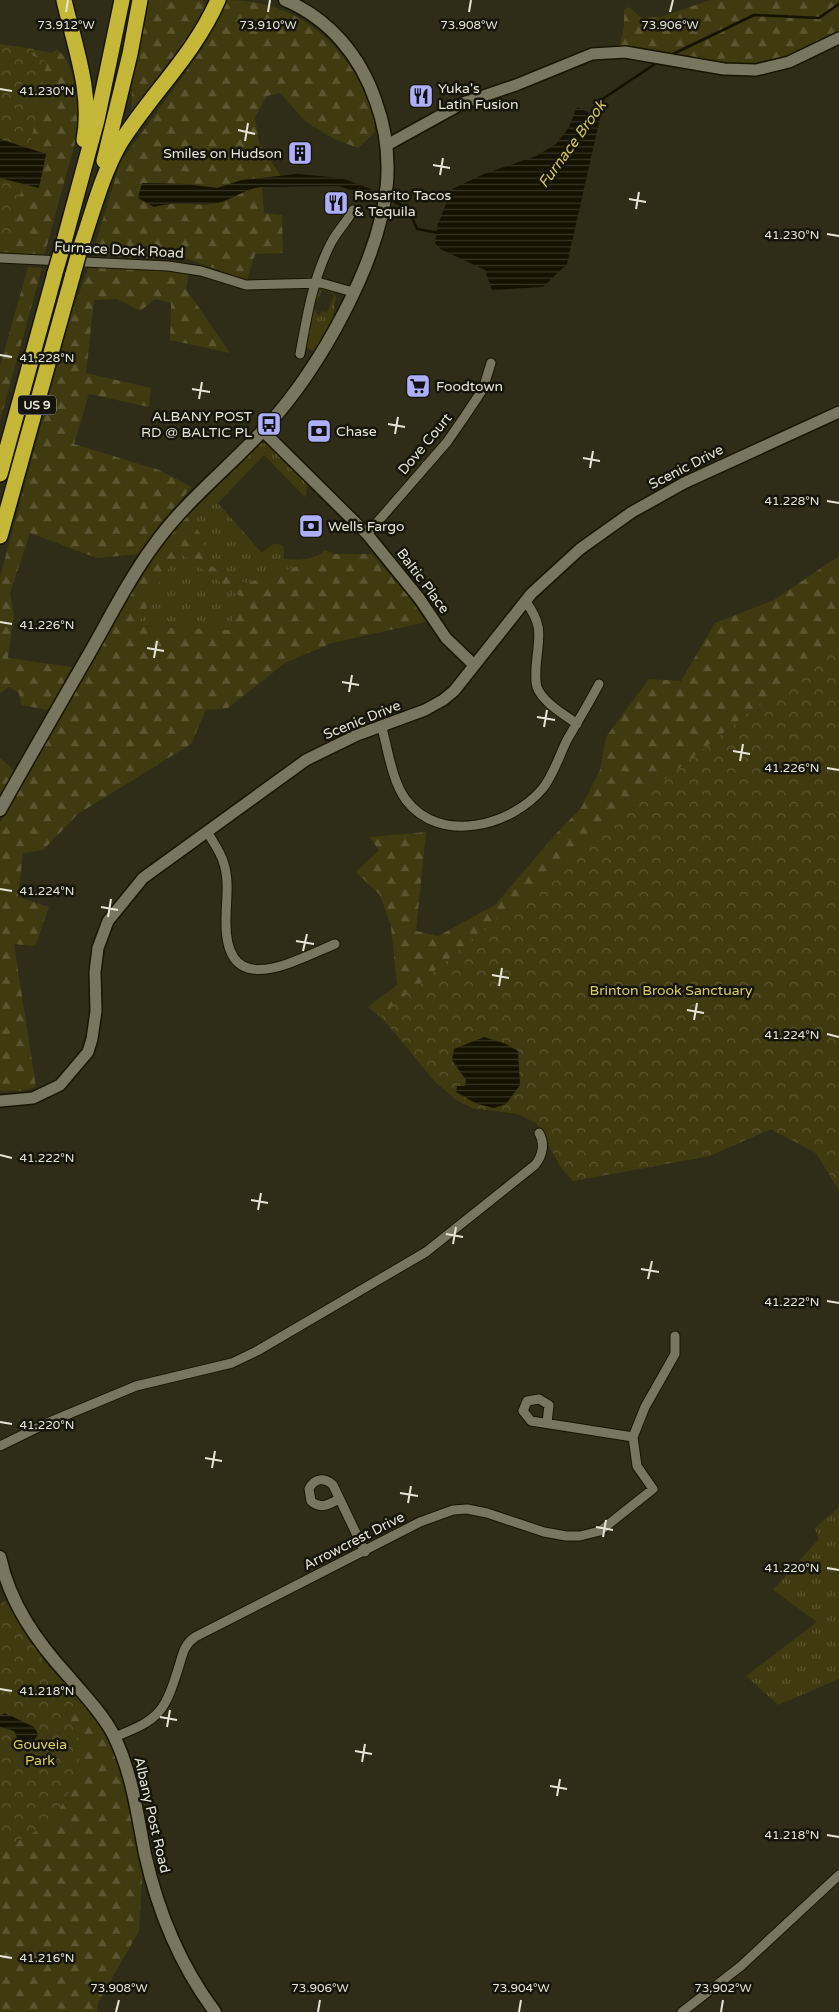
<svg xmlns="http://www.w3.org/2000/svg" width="839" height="2012" font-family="'Varela Round',sans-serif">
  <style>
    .grass { fill: url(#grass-tufts) }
    .forest { fill: url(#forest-firs); fill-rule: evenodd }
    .park { fill: url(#park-crowns) }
    .water { fill: url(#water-rules) }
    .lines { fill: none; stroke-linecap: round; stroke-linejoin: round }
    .stream { stroke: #151200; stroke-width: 2.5 }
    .minor-casing { stroke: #181502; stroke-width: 11 }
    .tertiary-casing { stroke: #181502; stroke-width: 14 }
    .secondary-casing { stroke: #181502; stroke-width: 15 }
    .motorway-casing { stroke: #181502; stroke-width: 18 }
    .minor { stroke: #78765e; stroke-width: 9 }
    .tertiary { stroke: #78765e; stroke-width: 11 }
    .secondary { stroke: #78765e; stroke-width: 12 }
    .motorway { stroke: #c5b839; stroke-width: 15 }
    .motorway-bridge-casing { stroke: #181502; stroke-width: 18; stroke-linecap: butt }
    .motorway-bridge { stroke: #c5b839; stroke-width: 15 }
    .ticks { fill: none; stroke: #e5e4d7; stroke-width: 2 }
    .labels { text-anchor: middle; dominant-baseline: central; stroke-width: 5; stroke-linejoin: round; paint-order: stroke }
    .shield { fill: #16150c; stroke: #a7a69a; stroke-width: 1 }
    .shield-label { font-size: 12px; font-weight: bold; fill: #e5e4d7 }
    .poi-label { font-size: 14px; fill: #e5e4d7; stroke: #16150c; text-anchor: start }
    .street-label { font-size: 14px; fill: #e5e4d7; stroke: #16150c }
    .park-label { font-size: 14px; fill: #dace61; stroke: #16150c }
    .water-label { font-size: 15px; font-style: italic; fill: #d2c658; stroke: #16150c }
    .ticks-label { font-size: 12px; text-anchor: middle; fill: #e5e4d7; stroke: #16150c; stroke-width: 5; stroke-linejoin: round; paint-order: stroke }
  </style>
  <defs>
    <pattern id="grass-tufts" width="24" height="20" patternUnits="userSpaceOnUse" patternTransform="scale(1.25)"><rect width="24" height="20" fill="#3f3a0f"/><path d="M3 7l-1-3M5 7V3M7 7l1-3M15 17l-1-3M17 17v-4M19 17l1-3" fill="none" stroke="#5b5631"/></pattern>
    <pattern id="forest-firs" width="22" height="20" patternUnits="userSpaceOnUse" patternTransform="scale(1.25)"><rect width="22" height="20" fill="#3f3a0f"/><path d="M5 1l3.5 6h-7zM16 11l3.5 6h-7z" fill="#5b5631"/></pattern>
    <pattern id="park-crowns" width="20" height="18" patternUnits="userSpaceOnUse" patternTransform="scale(1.25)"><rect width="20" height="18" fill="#3f3a0f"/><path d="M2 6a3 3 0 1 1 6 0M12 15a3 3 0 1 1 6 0" fill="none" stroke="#5b5631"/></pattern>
    <pattern id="water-rules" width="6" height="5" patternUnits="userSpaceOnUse" patternTransform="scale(1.25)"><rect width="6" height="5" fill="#151200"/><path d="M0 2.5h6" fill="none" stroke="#373424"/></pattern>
  </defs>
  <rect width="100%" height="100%" fill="#2f2d17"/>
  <path class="grass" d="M320,287L332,291L336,297L333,317L315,351L305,347L313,308L319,316L322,311L327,313L334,295L330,292L322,290L317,301H315L316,288Z
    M261,443L267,444L307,484L306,496L305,497L264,455L218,503L262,553C268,547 276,539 284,547V559C298,561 315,560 325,550L335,554L246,584L211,566L201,535L187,513Z
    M181,553L241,597L230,630L137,626L163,575Z
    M839,1507V1679L778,1705L746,1676L817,1622L773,1590L819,1539L815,1528Z"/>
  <path class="forest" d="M147,0H202L208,9L191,36L131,117L132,86Z
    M228,0C286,0 330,30 358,79C363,88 371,99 373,110C375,117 374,125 375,132L358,148L334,139L306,122L280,93L267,96L255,117L259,143L281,176L242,180L218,188L186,184L142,183L154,207C175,200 196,207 217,203C233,200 245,188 262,187L264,213L282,215L283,253L255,254L247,280L174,254L166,259L92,255L120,163L203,48Z
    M710,0H839V30L788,58L752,66L727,64L652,49L619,46L624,27V10L629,7L642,18L661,17Z
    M0,44L52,53L57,49C78,67 80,114 76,139L44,256L0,252V178L46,154L0,139Z
    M28,267L42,268L0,421V366Z
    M88,268H128L189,273L186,289L230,353L170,340L171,303L155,299L140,311L117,299L94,300L86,373L151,388L149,407L89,394L74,444L159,470L192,487L158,526L140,554L97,558L30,533L10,593L14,615L8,658L72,667L49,710L21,705L19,693L9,687L0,693V577L70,318Z
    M187,513L201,535L211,566L246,583L335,554H372L410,598L426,622L332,643L285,663L228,708L206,710L191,744L78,814L43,850L23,853L18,897L49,907L35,946L14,944L36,1087L20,1091H0V823L140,575L169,533ZM181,554L241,597L230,630L137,626L163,575Z
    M839,556V1190L816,1153L771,1129L709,1156L573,1181C562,1168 554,1155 546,1140C543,1135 541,1127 537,1123C517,1103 480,1116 457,1100C422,1075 403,1033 368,1007L397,985L391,926L380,895L356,872L379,850L369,837L426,832L416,931L438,936L495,905L554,836L581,808L600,770L606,737L649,679L681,681L715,623L774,600Z
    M0,758L15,771L0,798Z
    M81,1701L99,1724L112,1747L123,1776L143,1865L139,1931L98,2003L97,2012H0V1851L52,1822L79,1774V1740L65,1710Z"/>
  <path class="park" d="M0,44L34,49L32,55L47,62L9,252H0Z
    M839,641V1190L816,1153L771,1129L709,1156L573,1181L562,1169L536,1123L518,1114L472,1108L458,1101L435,1082L381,1016L606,826Z
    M5,1601L45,1662L81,1701L65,1711L79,1740V1774L52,1822L0,1851V1604Z"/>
  <path class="water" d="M577,107L600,118L567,264L543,287L492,290L485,270L440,249L435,243L438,224L452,189L484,174L536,156L556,144L569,127Z
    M0,139L46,154L39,188L0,178Z
    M297,174L342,178L373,190L370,198L339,186L262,187C245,188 233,200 217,203C196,207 175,200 154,207L138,198L142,183L186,184L217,188L242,180Z
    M484,1037L506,1044L518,1051L520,1085L506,1104L494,1108L477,1104L456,1092L457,1086H465L466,1080L452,1060L454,1049Z
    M5,1713L34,1727L38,1734L31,1746L20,1744L14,1731L0,1727V1716Z"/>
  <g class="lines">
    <path class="stream" d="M669,56L754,15L819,18L839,4
      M593,117L604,98L658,62
      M395,202L408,208L417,229L439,233"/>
    <defs>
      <path id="minor" d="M0,258L168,266L201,271L246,285L321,283L353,292
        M300,354C307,315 313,278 331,243C337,231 347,222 353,210
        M367,534L447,442L465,416L483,389L491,363
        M526,602C545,628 538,638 536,668C536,674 535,681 537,687C543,703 564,714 577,724
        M382,728C388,750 392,781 406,800C440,845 512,826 543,788C554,774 559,756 567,740C578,721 589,703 599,684
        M207,831C212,841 220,851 223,861C230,880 226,900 226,919C224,1001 290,963 335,944
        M547,1423L549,1405L539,1399L527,1401L523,1411L531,1421L633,1437
        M0,1446L47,1423L136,1386L232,1363L257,1351L426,1252L535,1165C543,1155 545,1143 539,1133
        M339,1499C329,1504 321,1510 311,1501L309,1489C314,1478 325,1477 333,1485L365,1552
        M114,1737C162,1719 165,1711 180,1663C183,1652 185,1644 195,1637L420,1522L453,1510L467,1509L487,1513L544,1532L566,1536H580L600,1531L653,1489L637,1466L633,1437L645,1407L675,1354V1336
        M682,2012L741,1966L839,1875"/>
      <path id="tertiary" d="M387,145L463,103L516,85L592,54L625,52L724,69L756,70L789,62L839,38
        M262,430L367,534L419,598L446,638L474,665
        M0,1101L33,1098L60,1085L88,1052L92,1039L96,1011L95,972L98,948L108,921L143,878L306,760L357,735L425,710L443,700L454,691L531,594L580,549L632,512L684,483L839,412"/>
      <path id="secondary" d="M0,810C29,758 59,706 89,654C110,617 129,579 154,545C186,500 231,466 268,425C320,367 380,262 387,183C389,155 386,129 376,102C361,57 330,19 285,0
        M0,1557C10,1604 37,1642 69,1677C84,1695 102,1713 113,1734C132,1772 137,1813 145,1854C158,1912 179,1964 215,2012"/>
      <path id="motorway" d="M64,0C74,44 93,94 84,140
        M104,161L130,54L140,0
        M62,249L97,120L122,0
        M80,249C92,215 101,177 119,145C150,95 194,55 218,0
        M0,474L55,273
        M0,536L73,274"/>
    </defs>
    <use href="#minor" class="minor-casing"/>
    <use href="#tertiary" class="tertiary-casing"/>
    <use href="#secondary" class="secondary-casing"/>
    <use href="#motorway" class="motorway-casing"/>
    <use href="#minor" class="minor"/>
    <use href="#tertiary" class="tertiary"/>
    <use href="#secondary" class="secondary"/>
    <use href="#motorway" class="motorway"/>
    <defs>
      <path id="motorway-bridge" d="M55,273L62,249
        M73,274L80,249"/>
    </defs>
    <use href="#motorway-bridge" class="motorway-bridge-casing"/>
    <use href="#motorway-bridge" class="motorway-bridge"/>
  </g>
  <path class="ticks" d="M66,12L68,0M268,12L270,0M469,12L471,0M670,12L673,0M0,89L12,91M238,130L255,134M245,141L248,123M433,165L450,168M440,175L443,158M629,199L646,202M636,209L639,192M827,234L839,236M0,355L12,357M192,389L210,392M199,399L202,382M388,424L405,427M395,434L398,417M583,458L600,461M590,468L593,451M827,501L839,503M0,622L12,624M147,648L164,651M154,658L157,641M342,682L359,685M349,692L352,675M537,717L555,720M544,727L547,710M733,751L750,754M740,761L743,744M827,768L839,770M0,889L12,891M101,907L118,910M108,917L111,899M296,941L314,944M303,951L307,934M492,975L509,978M499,986L502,968M687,1010L704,1013M694,1020L697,1003M827,1034L839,1037M0,1155L12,1158M251,1200L268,1203M258,1210L261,1193M446,1234L463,1237M453,1244L456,1227M641,1269L659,1272M648,1279L652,1261M827,1301L839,1303M0,1422L12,1424M205,1458L222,1461M212,1468L215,1451M400,1493L418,1496M408,1503L411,1486M596,1527L613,1530M603,1537L606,1520M827,1568L839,1570M0,1689L12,1691M160,1717L177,1720M167,1727L170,1710M355,1751L372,1754M362,1762L365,1744M550,1786L567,1789M557,1796L560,1779M827,1835L839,1837M0,1956L12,1958M116,2012L119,2000M318,2012L320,2000M519,2012L521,2000M721,2012L723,2000"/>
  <defs>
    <symbol id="restaurant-square" viewBox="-11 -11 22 22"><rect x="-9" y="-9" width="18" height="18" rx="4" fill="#aeaefb" stroke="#16150c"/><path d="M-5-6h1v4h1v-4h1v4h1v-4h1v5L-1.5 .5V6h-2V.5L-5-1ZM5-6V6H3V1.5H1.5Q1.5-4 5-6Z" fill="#111"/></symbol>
    <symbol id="building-square" viewBox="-11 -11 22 22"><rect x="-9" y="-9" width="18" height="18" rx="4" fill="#aeaefb" stroke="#16150c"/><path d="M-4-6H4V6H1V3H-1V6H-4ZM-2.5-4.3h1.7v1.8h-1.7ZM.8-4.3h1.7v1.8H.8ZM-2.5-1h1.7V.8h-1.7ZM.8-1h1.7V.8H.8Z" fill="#111"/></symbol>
    <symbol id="supermarket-square" viewBox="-11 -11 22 22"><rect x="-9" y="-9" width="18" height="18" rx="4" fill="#aeaefb" stroke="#16150c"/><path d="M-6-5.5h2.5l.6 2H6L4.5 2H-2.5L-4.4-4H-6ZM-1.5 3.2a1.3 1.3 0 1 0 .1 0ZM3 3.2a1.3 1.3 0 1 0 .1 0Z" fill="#111"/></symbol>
    <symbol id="bus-square" viewBox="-11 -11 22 22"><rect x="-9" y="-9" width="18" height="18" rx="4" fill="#aeaefb" stroke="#16150c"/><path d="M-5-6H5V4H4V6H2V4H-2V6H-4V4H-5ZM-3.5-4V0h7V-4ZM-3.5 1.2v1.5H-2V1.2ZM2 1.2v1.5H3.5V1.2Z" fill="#111"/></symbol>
    <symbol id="bank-square" viewBox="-11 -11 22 22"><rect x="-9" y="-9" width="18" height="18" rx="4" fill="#aeaefb" stroke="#16150c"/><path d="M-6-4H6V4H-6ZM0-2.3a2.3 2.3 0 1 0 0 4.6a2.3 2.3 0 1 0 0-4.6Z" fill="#111"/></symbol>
  </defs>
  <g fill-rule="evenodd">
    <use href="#restaurant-square" x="407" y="82" width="28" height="28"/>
    <use href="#building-square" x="286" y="139" width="28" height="28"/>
    <use href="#restaurant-square" x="322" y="189" width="28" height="28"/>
    <use href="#supermarket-square" x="404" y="372" width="28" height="28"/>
    <use href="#bus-square" x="255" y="410" width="28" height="28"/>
    <use href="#bank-square" x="305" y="417" width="28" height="28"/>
    <use href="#bank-square" x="297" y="512" width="28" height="28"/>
  </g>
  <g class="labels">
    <rect class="shield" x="18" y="395.5" width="38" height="19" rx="4"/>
    <g class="shield-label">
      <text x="37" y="405">US 9</text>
    </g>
    <g class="poi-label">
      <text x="438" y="88">Yuka's<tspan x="438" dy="16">Latin Fusion</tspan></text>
      <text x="282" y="153" text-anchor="end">Smiles on Hudson</text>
      <text x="354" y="195">Rosarito Tacos<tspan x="354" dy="16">&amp; Tequila</tspan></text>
      <text x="436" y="386">Foodtown</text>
      <text x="252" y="416" text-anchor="end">ALBANY POST<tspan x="252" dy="16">RD @ BALTIC PL</tspan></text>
      <text x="336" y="431">Chase</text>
      <text x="328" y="526">Wells Fargo</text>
    </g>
    <g class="street-label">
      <text transform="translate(119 250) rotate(3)">Furnace Dock Road</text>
      <text transform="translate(425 444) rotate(-50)">Dove Court</text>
      <text transform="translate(686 467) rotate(-27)">Scenic Drive</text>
      <text transform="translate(423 581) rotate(53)">Baltic Place</text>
      <text transform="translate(362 720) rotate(-22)">Scenic Drive</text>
      <text transform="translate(354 1541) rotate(-27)">Arrowcrest Drive</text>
      <text transform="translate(152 1815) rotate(77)">Albany Post Road</text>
    </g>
    <g class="park-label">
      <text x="671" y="990">Brinton Brook Sanctuary</text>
      <text x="40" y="1744">Gouveia<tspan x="40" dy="16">Park</tspan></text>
    </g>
    <g class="water-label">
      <text transform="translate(572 144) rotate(-54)">Furnace Brook</text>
    </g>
  </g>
  <g class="ticks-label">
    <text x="66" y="29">73.912°W</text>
    <text x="268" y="29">73.910°W</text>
    <text x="469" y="29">73.908°W</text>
    <text x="670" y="29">73.906°W</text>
    <text x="47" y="95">41.230°N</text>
    <text x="792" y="239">41.230°N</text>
    <text x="47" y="362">41.228°N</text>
    <text x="792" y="505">41.228°N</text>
    <text x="47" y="629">41.226°N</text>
    <text x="792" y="772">41.226°N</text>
    <text x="47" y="895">41.224°N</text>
    <text x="792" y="1039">41.224°N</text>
    <text x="47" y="1162">41.222°N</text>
    <text x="792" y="1306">41.222°N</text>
    <text x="47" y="1429">41.220°N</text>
    <text x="792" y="1572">41.220°N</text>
    <text x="47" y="1695">41.218°N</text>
    <text x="792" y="1839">41.218°N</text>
    <text x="47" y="1962">41.216°N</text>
    <text x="119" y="1992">73.908°W</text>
    <text x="320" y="1992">73.906°W</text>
    <text x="521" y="1992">73.904°W</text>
    <text x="723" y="1992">73.902°W</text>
  </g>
</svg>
